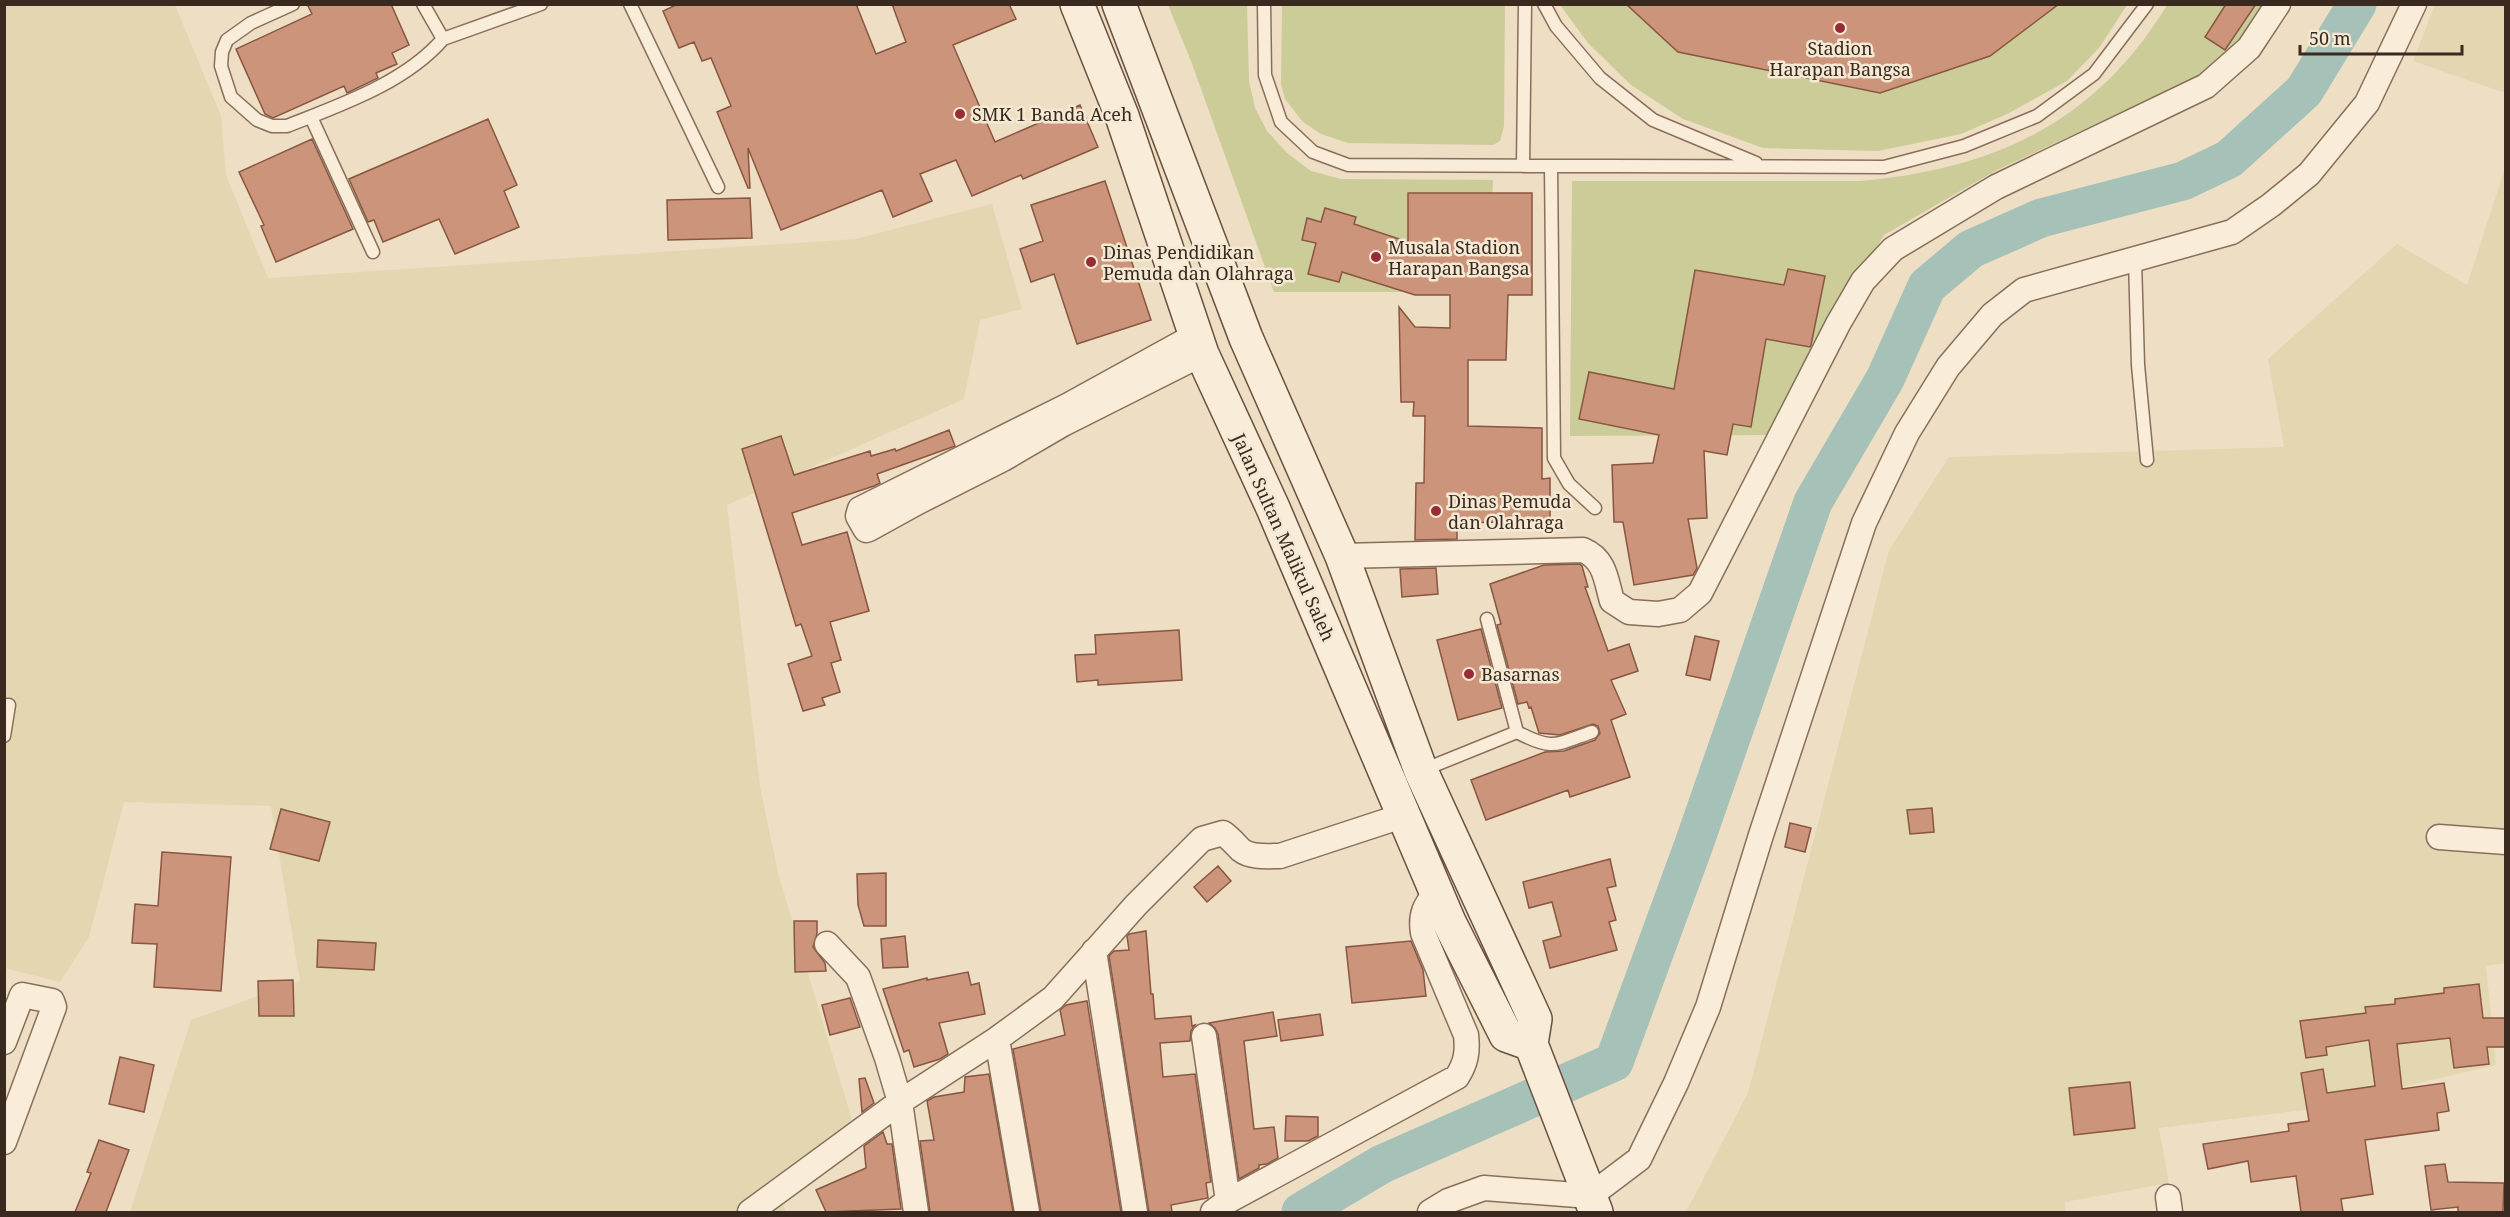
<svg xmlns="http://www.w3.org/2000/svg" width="2510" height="1217" font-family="'Noto Serif',serif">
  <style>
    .farmland { fill: #e3d7b2 }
    .green { fill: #cbcc98 }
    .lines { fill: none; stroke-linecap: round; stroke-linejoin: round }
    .river { stroke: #a6c1b7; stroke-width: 39 }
    .building { fill: #cc957b; stroke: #885641; stroke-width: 1.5 }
    .lane-casing { stroke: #896f5b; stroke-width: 15 }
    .street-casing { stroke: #896f5b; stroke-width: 27 }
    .secondary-casing { stroke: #6a503e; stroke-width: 36 }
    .lane { stroke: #f9ecd8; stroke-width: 12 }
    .street { stroke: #f9ecd8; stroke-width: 24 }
    .secondary { stroke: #f9ecd8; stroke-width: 33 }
    .poi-dot { fill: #972b36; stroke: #f5e9d4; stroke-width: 2 }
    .labels { text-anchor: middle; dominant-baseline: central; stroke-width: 5; stroke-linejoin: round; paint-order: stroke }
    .poi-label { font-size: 18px; fill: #39291f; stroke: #f5e9d4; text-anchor: start }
    .street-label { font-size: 18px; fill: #39291f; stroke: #f5e9d4 }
  </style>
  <rect width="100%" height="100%" fill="#eedec4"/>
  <path class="farmland" d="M2435,4L2505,5V93L2413,61Z
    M5,5H175L221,116L226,175L268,278L855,239L992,204L1022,309L980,320L964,399L727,505L760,786L778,873L852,1120L778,1192L786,1212H130L191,1020L300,981L271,806L124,802L89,937L60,982L5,968Z
    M2505,168L2506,963L2486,966L2496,1065L2303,1110L2159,1128L2169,1183L2065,1202V1212H1686L1748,1093L1889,550L1949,457L2284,447L2268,359L2397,244L2467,285Z"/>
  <path class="green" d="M1168,5H1247L1249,81L1255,108L1267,131L1287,153L1311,171L1341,179L1493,180L1488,292H1274L1191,61Z
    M1282,5H1505L1504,126L1500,141L1493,145L1348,143L1321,134L1303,122L1285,99L1281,84Z
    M1560,5H2127L2099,48L2067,81L2007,114L1961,134L1878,151L1763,148L1683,119L1631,85L1588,43Z
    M2167,5H2266L2246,37L2197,77L1997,170L1884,235L1818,349L1771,435L1570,436L1572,181H1861C1995,169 2096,122 2167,5Z"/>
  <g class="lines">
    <path class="river" d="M1301,1212L1382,1164L1614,1062L1694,844L1813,502L1885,379L1927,286L1971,249L2041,218L2183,181L2229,159L2304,91L2357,4"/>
  </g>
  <path class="building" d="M307,4H391L409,45L392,53L397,64L376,73L378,78L347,93L344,86L273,118L265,114L236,49L312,14Z
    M678,4H856L876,54L906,42L892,4H1009L1016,19L953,45L995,142L1080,105L1098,147L1023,179L1021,175L972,196L956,160L920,174L932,201L893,217L882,190L781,230L748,148L750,188H748L717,112L731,106L711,58L702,61L694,42L679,48L663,11Z
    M1626,4H2059L1990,56L1880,93L1678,52Z
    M2226,4H2256L2225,50L2205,37Z
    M488,119L517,185L504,191L519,227L455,254L439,219L383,242L374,220L368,222L349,179Z
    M312,139L353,229L276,262L261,226L264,225L239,172Z
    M1105,181L1151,320L1077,344L1054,274L1031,282L1020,249L1043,241L1031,205Z
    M1408,193H1532V295H1508L1506,360H1468V426L1542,428V479L1550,478V521L1457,523V539L1415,540L1416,483H1424L1425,416H1413L1414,402H1401L1399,307L1415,327L1450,328V295H1415L1342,272L1339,282L1308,274L1316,243L1302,240L1307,218L1321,222L1325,208L1356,217L1354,224L1408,242Z
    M750,198L752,238L668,240L667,200Z
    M1788,269L1825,276L1811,345L1810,347L1766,339L1751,427L1733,424L1727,455L1704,451L1707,518L1688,519L1697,568L1693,575L1634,585L1623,522H1614L1612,465L1653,463L1659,435L1579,419L1589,372L1674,389L1695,270L1784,285Z
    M949,430L955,446L877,474L880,483L874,486L792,513L802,545L847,532L869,611L830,622L841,660L831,663L840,692L822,698L825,705L803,711L788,664L812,656L801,624L796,626L742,449L781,436L794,475L870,451L871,456L895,449L896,451Z
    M1580,564L1582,566L1588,587H1585L1608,651L1629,644L1638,671L1611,680L1626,714L1611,720L1630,777L1570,797L1568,790L1486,820L1471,780L1545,752L1564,751L1595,740L1600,733L1598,726L1593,724L1560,735L1539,733L1531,707L1529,708L1527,702L1518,704L1497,625L1501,624L1490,584L1544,565Z
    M1436,568L1438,594L1402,597L1400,569Z
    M1481,629L1502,708L1458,720L1437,640Z
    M1179,630L1182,680L1098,685V680L1077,682L1075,655L1096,654L1095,635Z
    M1695,636L1719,641L1710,680L1686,675Z
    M1932,808L1934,832L1910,834L1907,810Z
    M281,809L330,822L319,861L270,849Z
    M1790,823L1811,828L1805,852L1785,847Z
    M162,852L231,857L221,991L154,987L157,944L132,943L135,904L158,906Z
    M1610,859L1616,886L1607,888L1616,920L1609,922L1617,950L1550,968L1543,941L1561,936L1552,902L1529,908L1523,882Z
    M1218,866L1231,881L1207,902L1194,887Z
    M886,873V926H864L858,905L857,874Z
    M794,921H817V934L813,947L825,963L826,971L795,972Z
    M1146,931L1151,994H1153L1155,1019L1191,1016L1192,1026L1195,1025L1191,1031L1190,1041L1160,1043L1163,1077L1195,1074L1211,1182L1206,1183L1208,1198L1171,1205L1172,1212H1149L1109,956L1114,951L1129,950L1127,936L1129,934Z
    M905,936L908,967L883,968L881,939Z
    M318,940L376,943L374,970L317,967Z
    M1411,941L1423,970L1426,996L1352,1003L1346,947Z
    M968,972L971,985L979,983L985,1014L939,1023L948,1054L940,1059L914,1067L909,1050L904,1052L883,989L927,978V980Z
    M293,980L294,1016H259L258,981Z
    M2479,984L2483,1018H2505V1047H2487L2489,1064L2454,1068L2450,1038L2397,1044L2402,1089L2444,1083L2449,1111L2437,1113L2439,1130L2365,1140L2373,1194L2341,1199L2343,1212H2301L2296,1176L2251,1182L2248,1161L2208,1169L2203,1144L2289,1131L2288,1124L2309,1121L2301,1073L2323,1069L2327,1093L2375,1086L2369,1040L2326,1047L2327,1055L2306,1058L2300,1021L2366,1013L2365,1007L2395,1004V999L2444,993V988Z
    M850,998L860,1027L830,1035L822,1005Z
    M1087,1001L1121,1212H1041L1013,1049L1065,1035L1060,1010L1066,1005Z
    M1273,1012L1277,1036L1244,1041L1254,1129L1274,1127L1278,1158L1267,1164L1259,1165V1168L1239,1179L1218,1034L1215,1028L1209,1023Z
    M1320,1014L1323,1035L1281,1041L1278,1020Z
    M120,1057L154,1065L144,1112L109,1104Z
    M989,1074L1013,1212H930L920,1141L934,1140L927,1101L934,1097L964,1092L965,1077Z
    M865,1078L874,1103L862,1112L859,1079Z
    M2130,1082L2135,1128L2074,1135L2069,1088Z
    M1286,1116L1318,1117V1136L1308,1141H1285Z
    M883,1132L887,1144H892L901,1209L826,1212L816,1190L866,1168L864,1146Z
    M99,1140L129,1150L106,1212H75L91,1173L87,1172Z
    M2445,1164L2448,1182L2504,1183L2503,1212H2458V1207L2431,1210L2425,1166Z"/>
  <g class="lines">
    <defs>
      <path id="lane" d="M293,4L251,23L227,40L222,52L221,66L231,97L257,120L272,126H287C340,105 405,83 443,39
        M423,4L443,39L541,4
        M630,4L718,187
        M1264,4L1265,75L1281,122L1313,152L1348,165L1884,167L1964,146L2037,116L2094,74L2147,4
        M1544,4L1556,26L1600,78L1653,120L1756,163
        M311,117L373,252
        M1523,166L1525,4
        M1551,166L1554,458L1569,484L1595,508
        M2135,260L2138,365L2147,460
        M1487,619L1517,732
        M4,705H9L4,736
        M1423,770L1517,732C1553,751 1555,745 1592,732"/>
      <path id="street" d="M1196,335L1067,406L860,509L858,516L866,530L869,529L918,502L1003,459L1063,424L1202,354
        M1342,556L1583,550C1605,559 1606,580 1612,601L1629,612L1658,614L1680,610L1700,593L1838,324L1863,281L1893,249L1996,187L2206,86L2249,48L2278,4
        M2439,837L2506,842
        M827,944L858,977L887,1058L900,1102L916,1212
        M1094,951L1135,1212
        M1204,1036L1228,1201
        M997,1039L1027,1212
        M4,1042L22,995L52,1001L54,1007L4,1142
        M2168,1197L2170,1212
        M750,1212L900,1102L997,1039L1053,998L1136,905L1202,839L1223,833C1230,838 1235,844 1241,850C1251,858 1268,856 1280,856L1402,816
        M1213,1212L1228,1201L1457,1077C1466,1063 1468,1052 1466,1035L1423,933C1420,914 1425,906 1436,892
        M1430,1212L1448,1201L1484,1188L1590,1196L1639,1159L1676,1083L1708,1007L1761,835L1864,523L1907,433L1948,367L1992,315L2024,290L2232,232L2271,205L2309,174L2367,103L2414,4"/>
      <path id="secondary" d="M1077,4L1122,116L1202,354L1273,508L1449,922L1506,1035L1531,1044
        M1119,4L1246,338L1342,556L1421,771L1535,1019L1531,1044L1596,1212"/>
    </defs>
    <use href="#lane" class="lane-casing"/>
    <use href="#street" class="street-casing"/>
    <use href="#secondary" class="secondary-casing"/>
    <use href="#lane" class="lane"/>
    <use href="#street" class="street"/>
    <use href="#secondary" class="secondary"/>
  </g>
  <g class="poi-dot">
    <circle cx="1840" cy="28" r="6"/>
    <circle cx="960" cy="114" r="6"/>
    <circle cx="1376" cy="257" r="6"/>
    <circle cx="1091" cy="262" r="6"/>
    <circle cx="1436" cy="511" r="6"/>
    <circle cx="1469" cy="674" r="6"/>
  </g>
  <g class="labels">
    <g class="poi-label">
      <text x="1840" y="48" text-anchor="middle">Stadion<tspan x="1840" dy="21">Harapan Bangsa</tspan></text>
      <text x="972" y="114">SMK 1 Banda Aceh</text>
      <text x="1388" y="247">Musala Stadion<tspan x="1388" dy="21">Harapan Bangsa</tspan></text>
      <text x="1103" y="252">Dinas Pendidikan<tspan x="1103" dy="21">Pemuda dan Olahraga</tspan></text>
      <text x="1448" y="501">Dinas Pemuda<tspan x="1448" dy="21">dan Olahraga</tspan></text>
      <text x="1481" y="674">Basarnas</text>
    </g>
    <g class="street-label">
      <text transform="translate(1284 537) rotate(66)">Jalan Sultan Malikul Saleh</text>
    </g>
  </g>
  <rect width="2510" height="1217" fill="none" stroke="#39291f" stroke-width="12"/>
  <path d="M2300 45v9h162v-9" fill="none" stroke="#39291f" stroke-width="3"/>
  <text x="2309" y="45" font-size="18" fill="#39291f" stroke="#f5e9d4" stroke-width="4.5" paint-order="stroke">50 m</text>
</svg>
